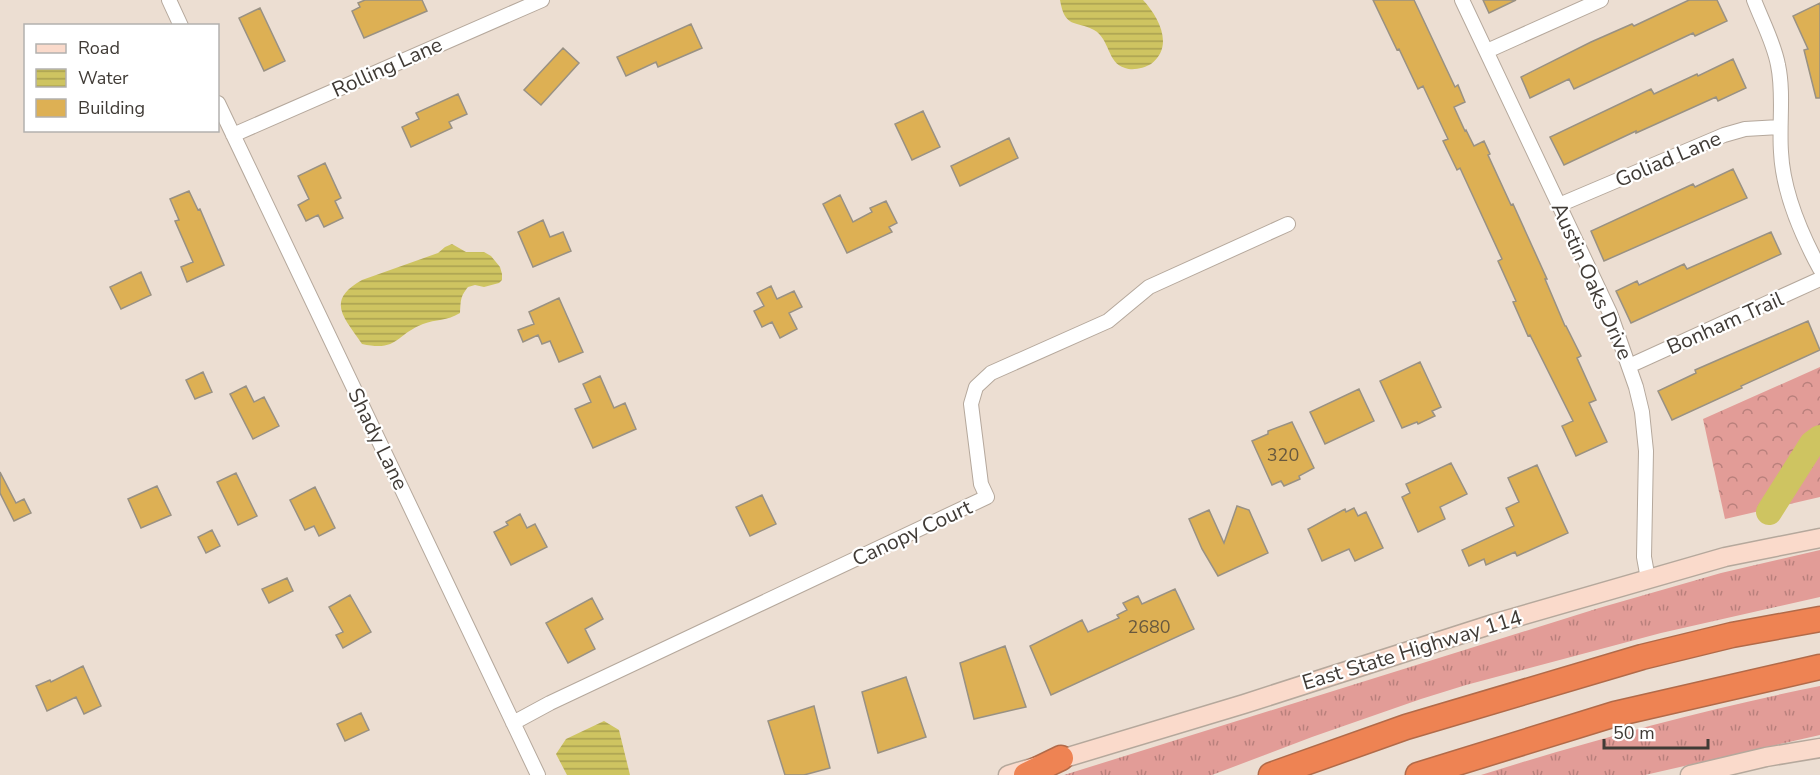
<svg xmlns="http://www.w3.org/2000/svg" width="1820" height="775" font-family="'Nunito Sans',sans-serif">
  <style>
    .grass { fill: url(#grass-tufts) }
    .forest { fill: url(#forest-crowns) }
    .water { fill: url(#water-rules) }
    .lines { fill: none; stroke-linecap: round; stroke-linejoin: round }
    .river { stroke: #cec461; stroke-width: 26 }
    .building { fill: #ddb054; stroke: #999183; stroke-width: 1.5 }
    .street-casing { stroke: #b5a89c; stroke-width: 16 }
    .secondary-casing { stroke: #b5a89c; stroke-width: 21 }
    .highway-casing { stroke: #b16a49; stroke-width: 27 }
    .street { stroke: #fff; stroke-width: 14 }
    .secondary { stroke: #fadacb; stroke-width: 18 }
    .highway { stroke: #ee8353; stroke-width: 24 }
    .labels { text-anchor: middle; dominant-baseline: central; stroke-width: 4.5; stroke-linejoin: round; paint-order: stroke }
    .number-label { font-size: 18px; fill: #67583e }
    .street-label { font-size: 21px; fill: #403b36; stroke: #fff }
  </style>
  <defs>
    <pattern id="grass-tufts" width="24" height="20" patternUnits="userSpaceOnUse" patternTransform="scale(1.5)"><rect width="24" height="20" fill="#e29c97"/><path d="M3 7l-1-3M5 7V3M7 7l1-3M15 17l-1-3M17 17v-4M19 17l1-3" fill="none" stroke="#b9807c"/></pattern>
    <pattern id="forest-crowns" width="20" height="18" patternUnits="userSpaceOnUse" patternTransform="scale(1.5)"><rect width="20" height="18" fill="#e29c97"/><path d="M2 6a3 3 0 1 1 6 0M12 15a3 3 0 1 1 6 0" fill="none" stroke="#b9807c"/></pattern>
    <pattern id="water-rules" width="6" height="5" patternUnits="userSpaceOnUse" patternTransform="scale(1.5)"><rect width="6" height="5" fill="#cec461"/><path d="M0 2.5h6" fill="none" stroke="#a9a051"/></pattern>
  </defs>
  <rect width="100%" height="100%" fill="#ecded2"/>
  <path class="grass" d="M1820,550V597L1661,633L1466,685L1421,699L1312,737L1212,775H1064L1599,608L1721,573Z
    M1820,686V735L1645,775H1481C1592,740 1706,709 1820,686Z"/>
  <path class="forest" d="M1820,367V497L1725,519L1703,419Z"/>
  <path class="water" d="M1060,0H1143C1158,16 1175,46 1151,64C1144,68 1133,71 1125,68C1107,63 1110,39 1094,30C1075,20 1065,29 1060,0Z
    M452,244L466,252H484L491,256L500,267L502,274V280L499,283L484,287L475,285L468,287C460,297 461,300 460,313C447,321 436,319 423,324C395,335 398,352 362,344C344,317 325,301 362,280L438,253L445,247Z
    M604,721L619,730L630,775H567L556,754L566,739Z"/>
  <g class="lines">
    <path class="river" d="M1769,512L1812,444L1820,438"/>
  </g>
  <path class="building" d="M365,0H422L427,11L364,38L352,11L360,7L358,3Z
    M1373,0H1414L1455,87L1458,85L1465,102L1454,107L1465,131L1466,130L1474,146L1484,141L1490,154L1488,155L1511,205L1513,204L1547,279H1545L1565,326H1566L1581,356L1577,358L1596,400L1589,403L1607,442L1576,456L1562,426L1573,421L1530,335L1528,336L1513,302L1516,301L1498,261L1502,259L1460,168L1457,170L1443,141L1448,139L1423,86L1418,89L1399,49L1397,50Z
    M1483,0H1516L1489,13Z
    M1689,0H1717L1727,21L1695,36L1693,33L1574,89L1569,79L1530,98L1521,77L1591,42L1632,24L1634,26Z
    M1820,3V98H1816L1804,50L1808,49L1793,16Z
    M260,8L285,61L264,71L239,18Z
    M691,24L702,48L658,67L656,62L626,76L617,57Z
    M563,48L579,63L541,105L524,90Z
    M1733,59L1746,88L1718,101L1716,97L1636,133V131L1564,165L1550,137L1651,89L1654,94L1697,74L1698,76Z
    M458,94L467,114L449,122L452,128L411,147L402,127L419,119L416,113Z
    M923,111L940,147L912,160L895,124Z
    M1009,138L1018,158L960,186L951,166Z
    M325,163L341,198L335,201L343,218L324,227L318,215L306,221L298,205L309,199L298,176Z
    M1733,169L1747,198L1604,261L1591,231L1693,184L1695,187Z
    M189,191L198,210L200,209L224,265L187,282L181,267L193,262L175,221L179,220L170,199Z
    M840,195L853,222L872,212L870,208L886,201L897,223L889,227L892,232L847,253L823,204Z
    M543,220L550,237L563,232L571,251L533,267L518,232Z
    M1771,232L1781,254L1631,323L1616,291L1637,281L1639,285L1684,264L1687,269Z
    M141,272L151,295L121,309L110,287Z
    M771,286L777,299L794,291L802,307L789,313L797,329L780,338L772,322L762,327L754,311L764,306L757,293Z
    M559,298L583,352L559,362L550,341L542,344L538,335L523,342L518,330L534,324L529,312Z
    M1808,321L1820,350L1741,386L1742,388L1672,420L1658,391L1696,373L1695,370L1727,356Z
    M1420,362L1441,407L1432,411L1435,416L1418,424L1417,422L1402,428L1380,381Z
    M203,372L212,392L195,399L186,380Z
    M600,376L614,408L625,403L636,429L593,448L575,409L591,402L583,384Z
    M246,386L254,402L264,397L279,426L253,439L230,394Z
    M1359,389L1374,421L1325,444L1310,412Z
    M1292,422L1314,468L1299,476L1300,479L1284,486L1281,481L1272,485L1252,441L1268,434V431Z
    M1451,463L1467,494L1440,507L1445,519L1418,532L1402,497L1410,493L1406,484Z
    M1537,465L1568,533L1517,556L1515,552L1486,565L1484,559L1469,566L1462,550L1514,526L1506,508L1519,502L1508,478Z
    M0,472L16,503L24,499L31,513L14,521L0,493Z
    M236,473L257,516L238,525L217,482Z
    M157,486L171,515L141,528L128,499Z
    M315,487L335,528L319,536L314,526L305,530L290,500Z
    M762,495L776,524L750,536L736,507Z
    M1237,506L1249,510L1268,553L1218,576L1202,549L1189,519L1209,510L1224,543Z
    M1354,508L1358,516L1366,512L1383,548L1355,561L1349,549L1322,561L1308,529L1345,509L1346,512Z
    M520,514L527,528L535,524L547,547L511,565L494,532L508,525L506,522Z
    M212,530L220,546L206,553L198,537Z
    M287,578L293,591L269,603L262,589Z
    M1175,589L1194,629L1051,695L1030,646L1082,620L1088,632L1119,618L1117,615L1127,610L1123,603L1138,596L1142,604Z
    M350,595L371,632L343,648L336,635L343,632L329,607Z
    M592,598L603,619L585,629L595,649L568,663L546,623Z
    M1005,646L1026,707L974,719L960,663Z
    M83,666L101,706L84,714L76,697L47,711L36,686L50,680L51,682Z
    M906,677L926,737L878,753L862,692Z
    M814,706L830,768L804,775H785L768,721Z
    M361,713L369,730L345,741L337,724Z"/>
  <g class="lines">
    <defs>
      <path id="street" d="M169,0L181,26
        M1462,0L1610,313L1636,387L1642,412L1646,451L1644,557L1648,579
        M1754,0C1762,21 1774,43 1778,65C1784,93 1779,123 1781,152C1783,193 1801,234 1820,269
        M1487,51L1601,0
        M218,103L538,775
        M233,135L542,0
        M1559,205L1724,135L1745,129L1780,127
        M1629,366L1820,279
        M513,723L550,703L987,497L981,484L971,404L976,387L991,373L1108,321L1149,287L1288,224"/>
      <path id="secondary" d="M1008,775L1244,704L1496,623L1725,557L1820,538
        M1690,775L1766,757L1820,748"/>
      <path id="highway" d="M1026,775L1061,758
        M1271,775L1406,727L1642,657L1732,635L1820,619
        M1418,775L1615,714L1820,667"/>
    </defs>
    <use href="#street" class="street-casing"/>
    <use href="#secondary" class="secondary-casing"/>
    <use href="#highway" class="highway-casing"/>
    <use href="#street" class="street"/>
    <use href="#secondary" class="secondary"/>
    <use href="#highway" class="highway"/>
  </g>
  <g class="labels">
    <g class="number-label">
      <text x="1283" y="455">320</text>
      <text x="1149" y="627">2680</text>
    </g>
    <g class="street-label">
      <text transform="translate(387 67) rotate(-24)">Rolling Lane</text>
      <text transform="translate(1668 159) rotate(-23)">Goliad Lane</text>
      <text transform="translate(1592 281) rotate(66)">Austin Oaks Drive</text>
      <text transform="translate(1725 323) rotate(-24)">Bonham Trail</text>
      <text transform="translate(378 439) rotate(64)">Shady Lane</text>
      <text transform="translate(912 533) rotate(-25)">Canopy Court</text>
      <text transform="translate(1412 650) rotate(-17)">East State Highway 114</text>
    </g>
  </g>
  <rect x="24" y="24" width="195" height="108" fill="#ffffff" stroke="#b3b1af" stroke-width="1.5"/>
  <rect x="36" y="44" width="30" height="9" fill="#fadacb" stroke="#b3b1af" stroke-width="1.5"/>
  <text x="78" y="54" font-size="18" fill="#403b36">Road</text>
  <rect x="36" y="69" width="30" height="18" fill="url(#water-rules)" stroke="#b3b1af" stroke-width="1.5"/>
  <text x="78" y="84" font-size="18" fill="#403b36">Water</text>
  <rect x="36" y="99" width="30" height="18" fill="#ddb054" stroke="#b3b1af" stroke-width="1.5"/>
  <text x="78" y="114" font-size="18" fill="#403b36">Building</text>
  <path d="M1604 739v9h104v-9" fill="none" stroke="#403b36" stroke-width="3"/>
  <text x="1613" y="739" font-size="18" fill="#403b36" stroke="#ffffff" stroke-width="4.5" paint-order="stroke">50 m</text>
</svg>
